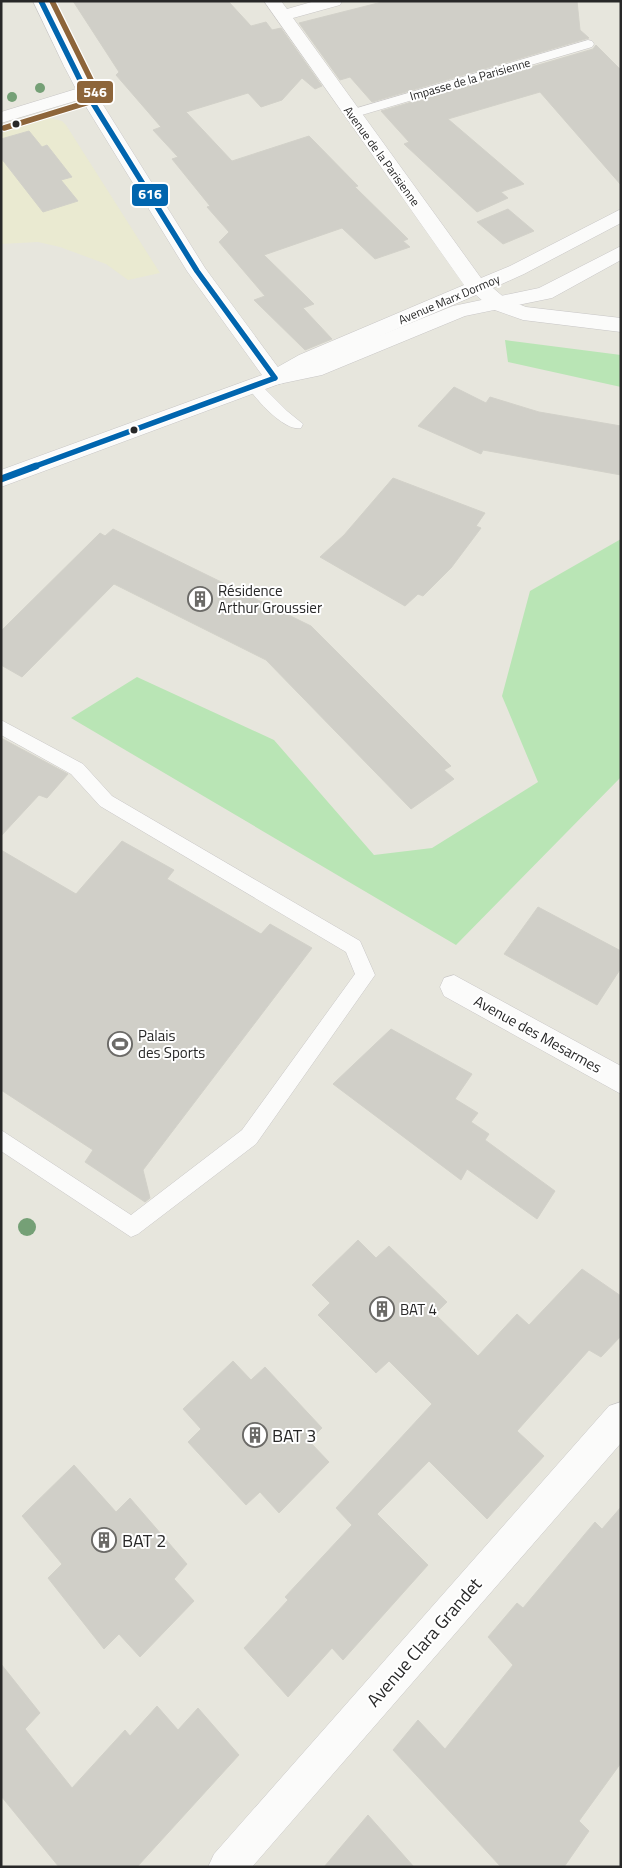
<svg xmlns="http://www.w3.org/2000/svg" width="622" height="1868" font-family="'Titillium Web',sans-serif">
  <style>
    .education { fill: #eaead1 }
    .green { fill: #b9e5b5 }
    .building { fill: #d0cfc8; stroke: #d2d1c9 }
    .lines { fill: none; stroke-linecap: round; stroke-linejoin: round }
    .service-casing { stroke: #c8c6c6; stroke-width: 1 }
    .minor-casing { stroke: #c8c6c6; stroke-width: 1 }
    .tertiary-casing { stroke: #c8c6c6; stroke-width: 1 }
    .service { fill: #fbfbfa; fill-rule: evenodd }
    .minor { fill: #fbfbfa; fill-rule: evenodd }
    .tertiary { fill: #fbfbfa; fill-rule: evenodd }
    .bus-1-far1-casing { stroke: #fff; stroke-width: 8 }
    .bus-1-casing { stroke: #fff; stroke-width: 11 }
    .bus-2-casing { stroke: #fff; stroke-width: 8 }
    .bus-1-far1 { stroke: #0065ae; stroke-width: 5.5 }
    .bus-1 { stroke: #0065ae; stroke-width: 7 }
    .bus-2 { stroke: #8d653a; stroke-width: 5.5 }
    .tree { fill: #75a076 }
    .bus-dot { fill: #282828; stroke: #fff; stroke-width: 2 }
    .labels { text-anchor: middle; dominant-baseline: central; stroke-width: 4; stroke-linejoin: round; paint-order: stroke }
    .far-street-label { font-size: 12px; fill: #282828; stroke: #fff }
    .poi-label { font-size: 15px; fill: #282828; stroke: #fff; text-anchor: start }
    .street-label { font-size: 15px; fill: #282828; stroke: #fff }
    .near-poi-label { font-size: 18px; fill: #282828; stroke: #fff; text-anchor: start }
    .near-street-label { font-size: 18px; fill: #282828; stroke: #fff }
    .line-badge { stroke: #fff; stroke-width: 2 }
    .badge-label { font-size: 14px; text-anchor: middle; font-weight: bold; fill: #fff }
  </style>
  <rect width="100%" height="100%" fill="#e7e6dd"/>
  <path class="education" d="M50,118L62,121L66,125L160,273L128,280L106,264L60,247L38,242L1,244V133Z"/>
  <path class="green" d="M505,340L621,355V387L508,362Z
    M621,539V777L456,945L71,718L137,677L274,740L374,855L432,848L538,782L502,696L530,591Z"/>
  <path class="building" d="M73,1H228L251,26L266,22L272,30L281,28L322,86L315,89L302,78L282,100L261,107L248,93L186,112L232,161L309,136L358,186L355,187L408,239L403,241L410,247L375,259L342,228L264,255L314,304L303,308L332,339L305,350L254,300L265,296L219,242L229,232L207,207L210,206L172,159L178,157L153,130L161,127L116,75L119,72Z
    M386,1H577L580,30L589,38L372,102L350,77L340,80L299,23Z
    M596,45L621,70V185L540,92L448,119L524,184L501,192L508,198L477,212L404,144L409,142L381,111L593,49Z
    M29,131L42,147L47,145L72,177L61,180L78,201L43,212L1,158V139Z
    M508,209L534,231L503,244L477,222Z
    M454,387L486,403L490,397L539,412L621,426V475L483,450L481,454L418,426Z
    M393,478L485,513L476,526L481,528L451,568L423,596L418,594L405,606L320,557L344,535Z
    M113,529L311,626L451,766L444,770L454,779L411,809L266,660L114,584L22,677L1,665V631L100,533L105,536Z
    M1,738L68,774L47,798L39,795L1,836Z
    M122,841L174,870L167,879L261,934L270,924L312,948L143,1170L150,1198L145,1202L85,1162L93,1150L1,1090V850L76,894Z
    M538,907L621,951V968L597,1005L504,954Z
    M391,1029L472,1074L455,1099L478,1113L471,1122L489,1134L485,1140L555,1191L537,1219L467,1169L461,1180L333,1084Z
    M358,1240L376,1258L389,1246L447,1302L435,1314L478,1356L517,1314L529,1325L582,1269L621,1296V1336L601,1357L589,1350L517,1431L544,1456L487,1519L429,1461L377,1514L428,1565L343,1660L332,1648L288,1697L244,1648L288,1600L285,1597L352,1525L336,1508L432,1404L389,1361L376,1373L318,1315L330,1303L312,1285Z
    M233,1361L251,1380L265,1367L322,1428L309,1441L329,1462L279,1513L260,1492L246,1505L188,1442L201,1429L183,1409Z
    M74,1465L116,1512L130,1498L187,1564L174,1579L194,1601L140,1657L119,1634L104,1649L48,1578L62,1564L22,1516Z
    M621,1507V1763L579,1821L589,1831L564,1867H501L393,1750L418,1720L445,1749L513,1665L488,1637L517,1603L523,1608L595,1522L602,1529Z
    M1,1664L40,1713L25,1729L72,1788L125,1730L130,1736L157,1706L178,1730L198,1708L239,1755L137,1867H59L1,1796Z
    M368,1815L414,1867H324Z"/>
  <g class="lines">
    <defs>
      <path id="service" d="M588,40L592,41L594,44L592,47L355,117L351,118L345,114L347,111Z
        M255,382L260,384L287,411L303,424L301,428C285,432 256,400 248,387Z
        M1,720L83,764L112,796L360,941L375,975L256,1144L138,1234L131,1237L1,1151V1130L131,1215L242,1130L355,974L346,952L100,806L71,774L1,735Z"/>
      <path id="minor" d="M264,1H281L287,9L315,1H342L340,5L293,18L481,278L510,266L621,209V223L524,274L493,288L506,299L526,307L621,318V332L523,320L492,309L476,295L313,365L283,383L275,385L267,383L264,378L267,373L299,355L464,285Z
        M73,61L79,62L82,66L95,92L92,96L1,123V112L76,89L64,66L67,62Z
        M454,975L621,1066V1094L444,996L440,987L444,978Z
        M621,1402V1443L252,1867H208L214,1854L609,1406Z"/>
      <path id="tertiary" d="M33,1H50L82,66L79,70H67L64,66Z
        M86,87L92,88L95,92L205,268L280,370L309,364L453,306L539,288L621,246V260L552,298L465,316L322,375L279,384L1,487V470L262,375L187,271L77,92L80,88Z"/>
    </defs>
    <use href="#service" class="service-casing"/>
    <use href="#minor" class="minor-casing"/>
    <use href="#tertiary" class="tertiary-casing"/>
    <use href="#service" class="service"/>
    <use href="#minor" class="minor"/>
    <use href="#tertiary" class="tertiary"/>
    <defs>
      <path id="bus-1-far1" d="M41,1L86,92L197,271L275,378
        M33,467L275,378"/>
      <path id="bus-1" d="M1,479L36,466"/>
      <path id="bus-2" d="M4,128L89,102L95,96V88L52,1"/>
    </defs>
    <use href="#bus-1-far1" class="bus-1-far1-casing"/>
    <use href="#bus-1" class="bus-1-casing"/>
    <use href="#bus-2" class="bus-2-casing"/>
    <use href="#bus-1-far1" class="bus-1-far1"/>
    <use href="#bus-1" class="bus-1"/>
    <use href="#bus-2" class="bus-2"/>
  </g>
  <g class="tree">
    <circle cx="40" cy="88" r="5"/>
    <circle cx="12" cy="97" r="5"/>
    <circle cx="27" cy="1227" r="9"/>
  </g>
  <defs>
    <symbol id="building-ring" viewBox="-11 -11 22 22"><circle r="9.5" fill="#fff" stroke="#6b6a67" stroke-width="1.5"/><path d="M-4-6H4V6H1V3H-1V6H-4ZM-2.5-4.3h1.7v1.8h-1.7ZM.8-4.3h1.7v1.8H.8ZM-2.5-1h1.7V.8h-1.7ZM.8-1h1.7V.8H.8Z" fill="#6b6a67"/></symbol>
    <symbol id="stadium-ring" viewBox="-11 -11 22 22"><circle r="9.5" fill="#fff" stroke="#6b6a67" stroke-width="1.5"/><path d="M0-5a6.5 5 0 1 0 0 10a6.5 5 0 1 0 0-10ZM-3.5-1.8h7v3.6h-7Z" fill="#6b6a67"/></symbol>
  </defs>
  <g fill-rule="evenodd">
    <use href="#building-ring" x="186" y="585" width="28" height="28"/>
    <use href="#stadium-ring" x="106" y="1030" width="28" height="28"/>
    <use href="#building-ring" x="368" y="1295" width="28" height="28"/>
    <use href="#building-ring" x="241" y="1421" width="28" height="28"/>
    <use href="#building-ring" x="90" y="1526" width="28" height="28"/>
  </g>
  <g class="bus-dot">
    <circle cx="16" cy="124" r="4.5"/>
    <circle cx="134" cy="430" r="4.5"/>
  </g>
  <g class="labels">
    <g class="far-street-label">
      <text transform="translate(470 79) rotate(-16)">Impasse de la Parisienne</text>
      <text transform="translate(382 156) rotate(54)">Avenue de la Parisienne</text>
      <text transform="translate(449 299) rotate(-23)">Avenue Marx Dormoy</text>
    </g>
    <g class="poi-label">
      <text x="218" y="590">Résidence<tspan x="218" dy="17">Arthur Groussier</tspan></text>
      <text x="138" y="1035">Palais<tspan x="138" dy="17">des Sports</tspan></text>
      <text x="400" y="1309">BAT 4</text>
    </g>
    <g class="street-label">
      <text transform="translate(538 1034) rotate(29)">Avenue des Mesarmes</text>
    </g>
    <g class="near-poi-label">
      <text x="272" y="1435">BAT 3</text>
      <text x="122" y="1540">BAT 2</text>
    </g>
    <g class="near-street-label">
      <text transform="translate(424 1642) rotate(-49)">Avenue Clara Grandet</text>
    </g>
  </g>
  <g class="line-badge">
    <rect x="76" y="80" width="38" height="24" rx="5" fill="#8d653a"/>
    <rect x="131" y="183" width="38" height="24" rx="5" fill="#0065ae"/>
  </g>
  <g class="badge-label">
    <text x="95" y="97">546</text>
    <text x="150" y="199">616</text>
  </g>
  <rect width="622" height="1868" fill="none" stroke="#282828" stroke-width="5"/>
</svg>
